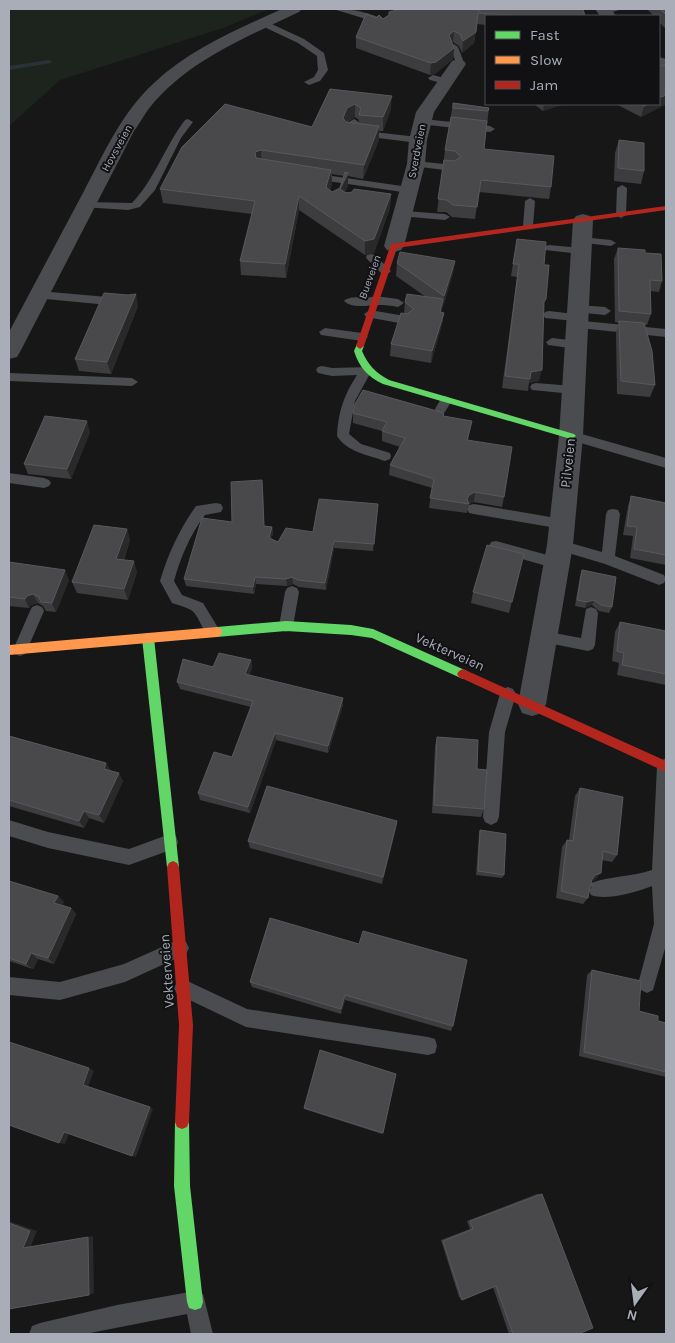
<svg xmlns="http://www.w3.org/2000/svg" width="675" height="1343" font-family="Karla,sans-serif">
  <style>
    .green { fill: #1d241e }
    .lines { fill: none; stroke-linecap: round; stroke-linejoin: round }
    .stream { fill: #2a3239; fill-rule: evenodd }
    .lane { fill: #4b4c50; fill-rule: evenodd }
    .street { fill: #4b4c50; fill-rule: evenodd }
    .fast { fill: #63d668; fill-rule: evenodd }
    .slow { fill: #ff974d; fill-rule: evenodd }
    .jam { fill: #b3261e; fill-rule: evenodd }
    .wall { fill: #3d3d3f; fill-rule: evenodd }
    .shaded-wall { fill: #29292a }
    .building { fill: #49494c; stroke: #58595d }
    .labels { text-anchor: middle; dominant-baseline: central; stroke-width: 4; stroke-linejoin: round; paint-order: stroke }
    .far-street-label { font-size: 11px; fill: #a8adb8; stroke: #111113 }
    .street-label { font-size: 14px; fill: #a8adb8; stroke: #111113 }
  </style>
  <rect width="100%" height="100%" fill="#171717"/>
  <path class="green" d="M9,9H269L223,28L60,80L9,126Z"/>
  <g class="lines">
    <path class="stream" d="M49,60L52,62L51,63L9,70V66Z"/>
    <path class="lane" d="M333,9C346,8 378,13 386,23L379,25L376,22Z
      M604,9H623L605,14L601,11Z
      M263,20L304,39L324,53L328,70L320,81L309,85L304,82L314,77L318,70L317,56L298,43L260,25V21Z
      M454,44L458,47L463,60L461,66H455L454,64L455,60L450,47Z
      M433,75L448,79L450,81L445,84L430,80L428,78Z
      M188,119L193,122L181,138L155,190L140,207L128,210L82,207L81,205L82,203L86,202L132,203C155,179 165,146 185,120Z
      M354,119L359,122L356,130L418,137L423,140L418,143L347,134L345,132L349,122Z
      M423,119L490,126L495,129L490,132L420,124L418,122Z
      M416,161L453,165L458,168L453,171L412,166V162Z
      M311,173L409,187L414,190L409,193L307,178V174Z
      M622,185L627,188L626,215L621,218L616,215L617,188Z
      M530,198L535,201L533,226L528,229L523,226L525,201Z
      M404,211L445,214L450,217L445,220L400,216L399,214Z
      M581,237L611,240L616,243L611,246L577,242L576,240Z
      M549,245L581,248L586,251L581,254L545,250L544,248L545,246Z
      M371,254L375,255L391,271L389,273H381L367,259L366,257L367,255Z
      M39,291L119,298L125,302L119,306L35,298L33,295L35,292Z
      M375,296L398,299L404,303L398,307C393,306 387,305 382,305C372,304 353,310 344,301C352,294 366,300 375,296Z
      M579,305L605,307L611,311L605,315L575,312L573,309Z
      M370,310L405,316L411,320L405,324L366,317L364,314Z
      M549,311L583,315L585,318L583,321L666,329V337L579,328L575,327L573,324L575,321L545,318L543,315L545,312Z
      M325,328L362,333L368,337L362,341L321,335L319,332Z
      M552,338L577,341L583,345L577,349L548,345L546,342Z
      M322,366L332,368L370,367L372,370L355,401L349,434L361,444L390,453L391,456L390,459L385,461C368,455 347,452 337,436C338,412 344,395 357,375L332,376L318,373L316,370L318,367Z
      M9,373L132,378L138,382L132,386L9,381Z
      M536,383L573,386L579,390L573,394L532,390L530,387L532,384Z
      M446,396L452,400L445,412L441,413L437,412L435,409L442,397Z
      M571,431L666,458V468L567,439L565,436L567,433Z
      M9,473L44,478L49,480L51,483L49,486L44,488L9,483Z
      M216,503L221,504L223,508L221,512L205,515C190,535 181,556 174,581L182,595L203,603L220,631L218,635C202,641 202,617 191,610C186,607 178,605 172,603L160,581C168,554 179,530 196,506Z
      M474,504L562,519L567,520L569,524L567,528L562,529L474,514L469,513L467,509L469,505Z
      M613,509L618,510L620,514L615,556L664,575L666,579L664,583L659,585L605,564L555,549L553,545L555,541L560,540L602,552L606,514L608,510Z
      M496,541L562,559L564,563L562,567L557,569L491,550L489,546L491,542Z
      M292,586L297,588L299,592L293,626L291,630L286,632L281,630L279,626L285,592L287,588Z
      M37,605L42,607L44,611L27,650L25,654L20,656L15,654L13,650L30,611L32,607Z
      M591,607L596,609L598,613L595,645L593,649L588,651L538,641L536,637L538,633L543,631L581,638L586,609Z
      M508,687L513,689L516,694L505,732L499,817L497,822L491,825L485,822L483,817L489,732L500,694L503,689Z
      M665,759L666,945L653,990L647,993L641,990L638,984L654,924L652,886C637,892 606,901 591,895L588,889L591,883C609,876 632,877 652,870L657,766L659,761Z
      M9,820L48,832L129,849L170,834L176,836L178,842L176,848L129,865L48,848L9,836Z
      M180,939L186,942L189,948L186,954L125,982L60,1000L9,995V977L60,982L124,964Z
      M183,979L247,1009L428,1037L435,1039L437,1046L435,1053L428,1055L246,1027L177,994L174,988L177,982Z
      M195,1291L203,1294L213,1334H191L187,1314L85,1334H29L32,1326L40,1323L117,1305Z"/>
    <path class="street" d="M282,9H302L299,12C247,37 189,60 151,106C145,113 140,123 134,131L20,352L17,357L9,359V332C34,285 59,238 84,191C104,153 122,112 154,83C190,49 238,29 282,9Z
      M595,9H611L616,16H600Z
      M659,57L666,59V71L659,69Z
      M458,59L464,61L466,64L434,112L427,140L425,164L404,246L401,250L394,252L387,250L384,246L407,164L409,140L416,112L452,61Z
      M583,214L590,216L593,220L583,436L573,545L546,704L542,713L532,716L522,713L518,704L547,545L559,436L573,220L576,216Z"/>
    <path class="fast" d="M360,343L364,346L362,351C368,365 376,373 389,380L574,434L576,436L571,439L383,384C368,377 359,367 354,351L357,344Z
      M286,621L351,625L373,629L467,671L469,674L467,677L463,679L372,638L351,635L286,631L217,637L213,635L212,632L213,629L217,627Z
      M148,633L152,635L154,638L179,867L177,871L173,873L169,871L167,867L142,638L144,635Z
      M182,1115L187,1117L189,1122L190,1186L203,1302L201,1308L195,1310L189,1308L187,1302L174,1186L175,1122L177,1117Z"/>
    <path class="slow" d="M217,627L221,629L222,632L221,635L217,637L9,655V645Z"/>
    <path class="jam" d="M666,206V210L397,248L364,346L360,349L356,346L391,244Z
      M463,669L666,761V772L459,677L457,674L459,671Z
      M173,861L177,863L179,867L193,1025L189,1122L187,1127L182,1129L177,1127L175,1122L179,1025L167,867L169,863Z"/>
  </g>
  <path class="wall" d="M647,9H666V29L659,22V16H654Z
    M397,10L478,11L585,16H486V25L477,24L474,43L462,53L459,46L453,42L452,43L454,48L453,59L435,74L430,75L356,48V37L376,18L383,19Z
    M666,64V104L641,117L616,104H659Z
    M330,89L391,109L383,131H379V140L363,179L348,176V186L345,192L391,194L390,208L374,253L365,255L299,210L286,278L241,275L240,261L252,214L163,203L160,189L312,127ZM355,117L359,120V123L347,122ZM332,174L344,176L340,188L332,192L330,190L332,184Z
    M453,103L489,108L484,149L551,187L549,199L479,192L475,219L452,217L446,212H437L445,150Z
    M534,104H564L543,111Z
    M619,140L644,171L641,184L614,181L615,153Z
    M517,239L544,265V309L539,381L529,383L528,391L502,388L517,277L511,276Z
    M618,248L645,253L662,281L659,292L650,291L651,314L647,325H644L655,385L650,397L617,394L616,333L619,323L615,322L614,259Z
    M455,261L453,273L442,308V312L444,313L442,324L431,363L390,356L391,344L404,314L405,302L426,297L396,276L397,263Z
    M138,306L111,374L79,371L75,359Z
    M353,413H444V416L472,421L468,440L504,497L502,507L474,502L469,504L467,513L429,508L432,488L389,475L390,465L400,447L382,441V431L353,423Z
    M90,432L71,479L28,474L24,464Z
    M263,488L264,526L272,527L273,534L271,539L278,542L313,532L377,511L373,551L334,548L326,590L299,587L293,584L287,586L256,584L254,594L186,586L184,579L232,522Z
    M631,496L666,503V565L630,558L633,536L623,535L628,506Z
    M127,529L130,540L124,560L137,572L128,600L77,593L72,582Z
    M524,554L509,613L471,603L473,592Z
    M9,562L69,580L56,612L46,611L43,606L38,603L31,605L29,608L9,606Z
    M582,570L612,607L609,613L599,611L592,605L585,608L575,606L580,576Z
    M620,622L666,631V685L617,675L619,663L612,661L615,632Z
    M251,660L252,668L249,675L343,705L328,753L276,740L250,813L200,800L198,793L232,757L251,707L180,689L177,682L213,667Z
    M9,736L106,763L110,770L123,781L104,823L89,818L84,828L9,806Z
    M437,737L477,769L484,809L481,817L432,813L435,746Z
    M580,788L617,855L612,862L602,860L595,880L591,881L593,886L589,891L588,898L583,904L556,898L562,847L567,840H569L575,796Z
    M397,821L396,828L382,884L250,848L248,841Z
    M480,830L504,875L502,878L476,875L479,834Z
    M9,881L58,896L64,902L62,905L71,908L76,914L54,964L38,959L33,969L9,961Z
    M270,918L453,1026L451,1031L345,1000L341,1014L252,987L250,982Z
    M592,970L639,1011L658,1021L666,1023V1077L579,1056L587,975Z
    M304,1108L383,1133L382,1134L304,1109Z
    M537,1194H542L578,1334H509L493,1287L462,1300L459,1297L441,1240L470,1229L467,1221Z"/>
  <path class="shaded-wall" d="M478,13L474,43L462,53L463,41Z
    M454,31L453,42L448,46L449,35Z
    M454,48L453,59L435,74L430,75L431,63Z
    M666,95V104L641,117L644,106L648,104H659V98Z
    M392,96L391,109L383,131V117Z
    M355,104V117L347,121L343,131V118L347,108Z
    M544,104H564L543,111Z
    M379,126V140L363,179L364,165Z
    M261,150L262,164L256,158L255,152Z
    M331,170L332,184L326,200V187Z
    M348,173V186L340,202V189Z
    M391,194L390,208L374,253L365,255V241Z
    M299,196V210L286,278L285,264Z
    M455,261L453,273L443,308L444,296Z
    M136,294L138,306L111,374L107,362Z
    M443,299L442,311L438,324L440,312Z
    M444,313L442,324L431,363L432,351Z
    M542,370L539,381L529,383L531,372Z
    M87,421L90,432L71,479L67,469Z
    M475,492L474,502L469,504L467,499L469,495Z
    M272,527L273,534L269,545V538Z
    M127,529L130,540L120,570L116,559Z
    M334,541V548L326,590L325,583Z
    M134,561L137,572L128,600L124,589Z
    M65,570L69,580L56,612L52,603Z
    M255,577L256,584L254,594L253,587Z
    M292,577L293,584L287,586L286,579Z
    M33,594L38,603L31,605L29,608L25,599L27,596Z
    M594,600L592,605L585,608L587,602Z
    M251,660L252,668L246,682L245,674Z
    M343,698V705L328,753V746Z
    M275,733L276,740L250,813L248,807Z
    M106,763L111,771L104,769Z
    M119,773L123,781L104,823L99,815Z
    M84,811L89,818L84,828L79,821Z
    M397,821L396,828L382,884L383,877Z
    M601,873L595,880L589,882L595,875Z
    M58,896L64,902L60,910L54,903Z
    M71,908L76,914L54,964L48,958Z
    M31,953L38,959L33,969L26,964Z
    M345,995V1000L341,1014V1009Z
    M89,1068L94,1071L88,1087L83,1085Z
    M150,1107L153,1109L136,1157L132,1156Z
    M64,1132L69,1134L65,1144L59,1143Z
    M9,1221L37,1231L30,1248H23L9,1223Z
    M93,1236L94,1293L89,1295L88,1237Z"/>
  <path class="building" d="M399,9H478V11L482,9H583L585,16H525L478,13L476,32L463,41L460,34L454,31L449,35L454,48L436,62L431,63L356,37L366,14L376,18L379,15L383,19L389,15V12L397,10Z
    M660,9H666V15Z
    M666,64V95L659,98V67Z
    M330,89L392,96L383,117L359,115L361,108L355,104L347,108L343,118L346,122L379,126L364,165L261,150L255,152L256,158L331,170L326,187L332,192L340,188L345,172L348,173L340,189L346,193L352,192L354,189L391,194L374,239L365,241L299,196L285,264L240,261L255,201L160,189L182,147L225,104L312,127Z
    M453,103L489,108L488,111L453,108Z
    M640,104H648L644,106Z
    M451,117L487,121L484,149L554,156L551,187L481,180L477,207L453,205L447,200L438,199L444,160L454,161L461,157L455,151L445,150Z
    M619,140L644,143V171L618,168Z
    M517,239L546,242L544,265H549L546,299L544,302L542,370L531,372L530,379L505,376L519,264H513Z
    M618,248L645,250V253L661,254L662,281L650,280L651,314L619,311Z
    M400,252L455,261L444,296L397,263Z
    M104,293L128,295L136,294L107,362L75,359Z
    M407,294L443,299L440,312L444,313L432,351L391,344L401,313L407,314L414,309L405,302Z
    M619,321L644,323L652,351L655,385L621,381Z
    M363,390L444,413L443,416L472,421L467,440L512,447L504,497L475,492L469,495L467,499L469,504L430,498L434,479L390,465L405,438L382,431L387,422L353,413L355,404Z
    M45,416L87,421L67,469L24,464Z
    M262,480L264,526L272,527L269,538L278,542L286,528L313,532L319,499L378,504L374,544L334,541L325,583L298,580L292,577L286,579L255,577L253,587L184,579L202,518L232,522L231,482Z
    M631,496L666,503V555L634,549L637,527L627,526Z
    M94,525L127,529L116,559L134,561L124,589L72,582Z
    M487,545L524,554L512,602L473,592Z
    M9,562L65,570L52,603L41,602L39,597L33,594L27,596L25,599L9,597Z
    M582,570L616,577L612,607L601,605L594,600L587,602L577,600Z
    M620,622L666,631V674L622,665L624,653L617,651Z
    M219,653L251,660L245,674L343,698L328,746L275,733L248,807L198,793L214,752L232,757L253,701L177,682L183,659L213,667Z
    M9,736L106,763L104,769L119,773L99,815L84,811L79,821L9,800Z
    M437,737L478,740L477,769L487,770L484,809L434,805Z
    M267,786L397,821L383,877L248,841Z
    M580,788L623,797L617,855L603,851L601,873L595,875L591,881L593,886L590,885L588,898L561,891L567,840L573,841Z
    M480,830L506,834L504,875L478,871Z
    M9,881L58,896L54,903L71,908L48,958L31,953L26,964L9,958Z
    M270,918L359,944L363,931L467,960L453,1026L345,995L341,1009L250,982Z
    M592,970L641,981L639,1011L658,1016V1021L666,1023V1072L584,1052Z
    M9,1042L89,1068L83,1085L150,1107L132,1156L64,1132L59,1143L9,1125Z
    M320,1050L396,1074L383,1133L304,1108Z
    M542,1194L593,1328L578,1334H513L496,1286L462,1300L443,1241L473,1229L470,1221Z
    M9,1223L30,1231L23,1248L88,1237L89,1295L9,1309Z"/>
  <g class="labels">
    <g class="far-street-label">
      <text transform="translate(117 148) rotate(-61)">Hovsveien</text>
      <text transform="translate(417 151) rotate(-79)">Sverdveien</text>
      <text transform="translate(370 277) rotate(-70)">Bueveien</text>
    </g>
    <g class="street-label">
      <text transform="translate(568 463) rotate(-84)">Pilveien</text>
      <text transform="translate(450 652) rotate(24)">Vekterveien</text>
      <text transform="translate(167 971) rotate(-94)">Vekterveien</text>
    </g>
  </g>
  <rect width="675" height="1343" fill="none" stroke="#a8adb8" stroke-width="20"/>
  <rect x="485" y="15" width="175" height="90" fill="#111113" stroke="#4d4f55"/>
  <rect x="495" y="31" width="25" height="8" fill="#63d668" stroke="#4d4f55"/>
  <text x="530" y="40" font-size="15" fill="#a8adb8">Fast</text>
  <rect x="495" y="56" width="25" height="8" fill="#ff974d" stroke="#4d4f55"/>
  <text x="530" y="65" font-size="15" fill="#a8adb8">Slow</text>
  <rect x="495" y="81" width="25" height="8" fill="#b3261e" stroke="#4d4f55"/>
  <text x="530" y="90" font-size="15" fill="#a8adb8">Jam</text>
  <g transform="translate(635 1303) rotate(194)" stroke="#111113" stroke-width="4" paint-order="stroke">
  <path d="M0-4L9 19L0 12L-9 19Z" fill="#a8adb8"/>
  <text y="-8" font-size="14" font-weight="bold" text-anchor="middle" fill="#a8adb8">N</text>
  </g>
</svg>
